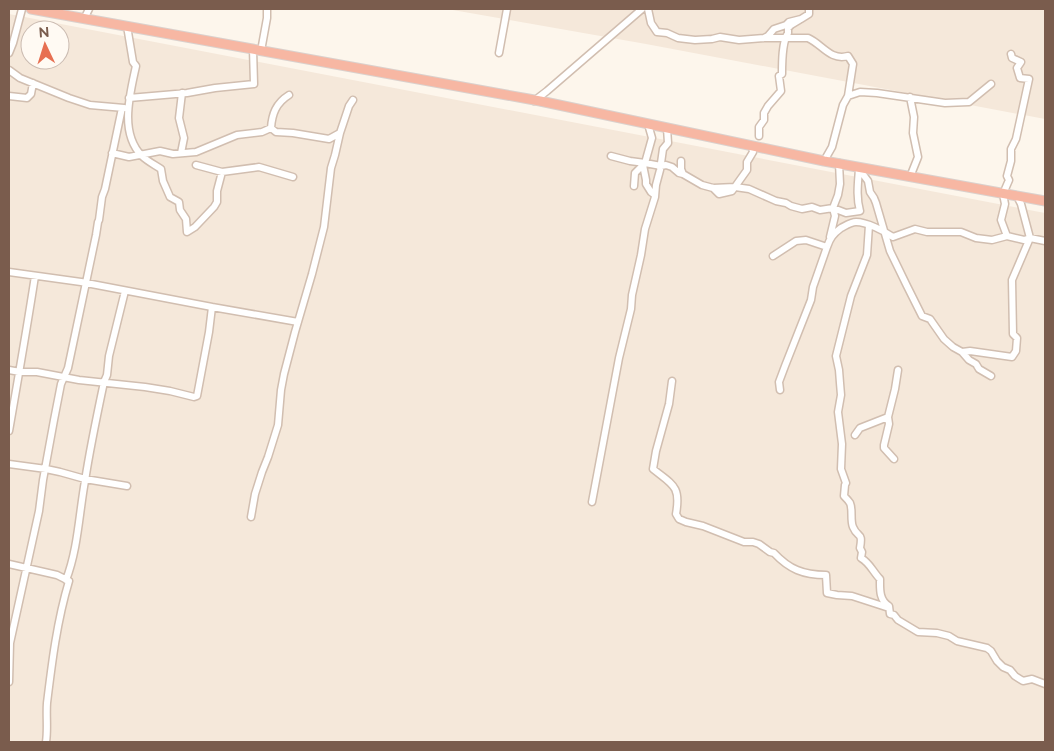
<svg xmlns="http://www.w3.org/2000/svg" width="1054" height="751" font-family="Raleway,sans-serif">
  <style>
    .residential { fill: #f5e8da; fill-rule: evenodd }
    .lines { fill: none; stroke-linecap: round; stroke-linejoin: round }
    .minor-casing { stroke: #d1beb0; stroke-width: 9 }
    .highway-casing { stroke: #dad1cd; stroke-width: 11 }
    .minor { stroke: #fff; stroke-width: 6 }
    .highway { stroke: #f7b7a3; stroke-width: 9 }
  </style>
  <rect width="100%" height="100%" fill="#fdf6ec"/>
  <path class="residential" d="M447,9H1045V119L646,44Z
    M9,14L1045,213V742H9ZM30,30H60V60H30Z"/>
  <g class="lines">
    <defs>
      <path id="minor" d="M648,9L651,23L657,32L667,33L678,38L695,40L712,39L720,37L739,40L764,38H808C822,44 830,61 848,56L853,64L848,96L843,105L832,147L824,161
        M84,19L89,9
        M127,26L133,62L136,66C130,94 119,133 142,156C147,161 155,165 161,169L163,181L170,197L179,202L180,210L186,219L187,232L195,227L214,207L217,202V191L222,172
        M764,38L768,36L774,29L786,25L789,22L801,19L809,14V9
        M261,51L267,18V9
        M9,53L13,43L22,9
        M499,53L507,9
        M9,70L20,78L69,98L90,105L124,108
        M9,96L27,98L31,94L33,83
        M848,96L860,92L877,93L945,103L969,102L991,84
        M129,98L187,93L215,88L254,84L253,49
        M534,101L547,91L642,9
        M271,128C272,114 276,103 289,95
        M759,136V127L764,120V113L768,106L781,91L779,76L782,74C782,62 782,42 788,33V28L791,25L801,19
        M112,153L129,157L160,151L173,154L196,152L237,135L262,132L271,128L276,132L293,133L329,139L340,133L349,106L353,100
        M181,153L184,138L179,118L182,93
        M611,156L630,161L645,163L661,166L666,165L672,167L679,173L683,174L702,185L713,188L735,187L749,189L776,201L786,203L791,206L802,209L812,207L820,210L833,208L846,213L860,211C856,197 858,183 859,169
        M681,161V169L683,174
        M196,165L222,172L259,167L293,177
        M643,165L646,180V184L651,192L655,195
        M859,169L868,181L870,192L874,198L876,203L890,251L907,286L922,316L930,319L944,339L953,347L962,352L969,360L976,364L979,369L991,376
        M910,177L918,157L913,133L914,117L910,97
        M634,186L635,173L645,163L652,138L648,124
        M713,188L719,194L732,191L747,170V162L753,152L752,146
        M869,225L867,255L851,296L836,356L839,370L840,383L841,395L838,412L842,444L841,469L846,483L845,485L844,496C846,498 848,500 850,503C853,509 850,520 853,527C858,539 863,531 860,548L862,552L861,558C870,563 873,572 880,579C880,589 879,600 889,606L890,614L894,615L898,620L918,632L937,633L949,636L957,641L987,648L991,651L997,661L1003,667L1010,670L1015,676L1023,681L1032,679L1045,684
        M1007,236L1024,240L1030,238L1045,241
        M830,237L835,216L833,208L838,195L840,184L839,163
        M773,256L796,241L806,240L827,247C830,238 833,234 841,228C845,226 851,222 856,222C867,222 884,231 893,237L915,229L927,232H961L976,238L992,240L1007,236L1001,220L1005,204L1003,194L1009,180L1007,176L1011,161V149L1016,139L1029,79L1020,78L1017,68L1021,62L1012,58L1011,54
        M9,272L81,282L212,307
        M962,352L970,351L1012,357L1016,351L1017,338L1013,334L1012,280L1030,238L1021,204L1017,196
        M9,370L20,372H37L79,380L145,387L170,391L194,397L197,396L209,332L212,307L298,322
        M672,381L669,404L656,451L653,469C673,485 681,486 676,514L679,519L686,522L703,526L744,542H753L759,544L770,552L774,553C789,569 803,575 826,575L827,593L837,595L852,596L889,608
        M780,390L779,382L785,366L811,300L813,287L827,247
        M9,431C18,379 27,328 35,276
        M855,435L860,428L888,417
        M894,459L884,448V445L889,424L888,417L895,389L898,370
        M9,464L46,469L60,472L85,479L127,486
        M592,502L619,358L631,309L632,295L641,255L645,229L655,197L656,185L660,170L663,149L668,143L667,128
        M251,517L255,494L262,472L268,457L278,425L281,390L284,374L295,332L312,274L324,227L331,168L335,155L340,133
        M9,564L57,575L69,581C57,621 52,662 47,703C46,716 48,729 46,742
        M66,580C78,549 79,514 85,481C90,448 97,415 104,382L107,375L109,356L125,291
        M9,682L10,643L39,511L43,480L54,420L61,384L68,368L96,235L98,222L99,220L102,197L105,189L122,108"/>
      <path id="highway" d="M31,9L540,101L824,161L1045,201"/>
    </defs>
    <use href="#minor" class="minor-casing"/>
    <use href="#highway" class="highway-casing"/>
    <use href="#minor" class="minor"/>
    <use href="#highway" class="highway"/>
  </g>
  <rect width="1054" height="751" fill="none" stroke="#7a5c4d" stroke-width="20"/>
  <g transform="translate(45 45) rotate(356)"><circle r="24" fill="#fffaf3" stroke="#cabbb1"/>
  <path d="M0-4L9 19L0 12L-9 19Z" fill="#e76f51"/>
  <text y="-8" font-size="14" font-weight="bold" text-anchor="middle" fill="#7a5c4d">N</text>
  </g>
</svg>
